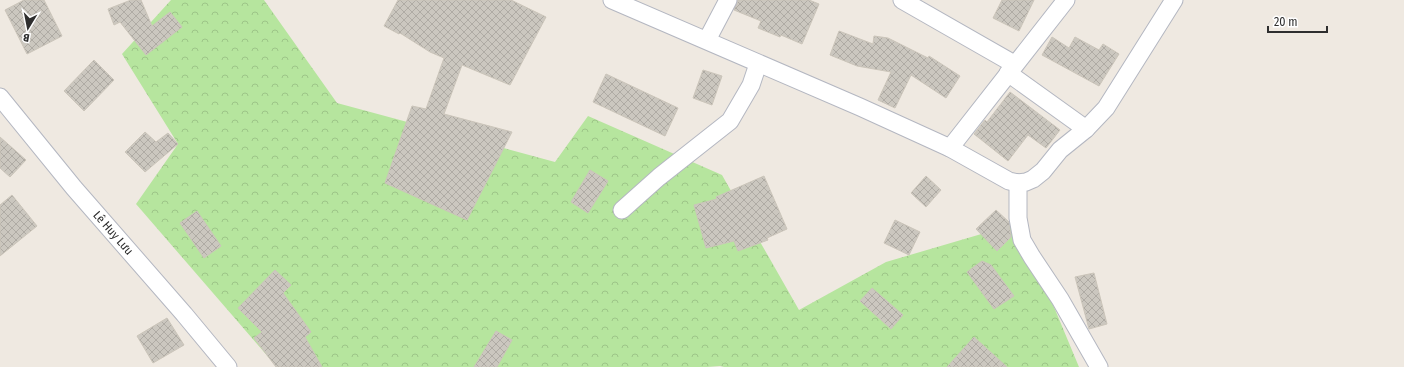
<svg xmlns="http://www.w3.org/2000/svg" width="1404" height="367" font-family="'Fira Sans Condensed',sans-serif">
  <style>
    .forest { fill: url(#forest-crowns) }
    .building { fill: url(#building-cross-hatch); stroke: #cbc5ba }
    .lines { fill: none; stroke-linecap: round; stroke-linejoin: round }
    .minor-casing { stroke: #b4b7c1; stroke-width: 19 }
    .minor { stroke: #fff; stroke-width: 17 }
    .labels { text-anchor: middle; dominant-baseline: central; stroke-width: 3.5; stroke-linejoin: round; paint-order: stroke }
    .street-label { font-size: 12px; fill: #2e2e2e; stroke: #fff }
  </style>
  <defs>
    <pattern id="forest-crowns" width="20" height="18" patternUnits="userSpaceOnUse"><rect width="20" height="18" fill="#b6e59e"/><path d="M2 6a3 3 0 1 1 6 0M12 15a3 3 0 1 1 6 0" fill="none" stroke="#9dc588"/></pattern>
    <pattern id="building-cross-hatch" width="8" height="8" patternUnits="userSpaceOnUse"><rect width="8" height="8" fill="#cbc7bf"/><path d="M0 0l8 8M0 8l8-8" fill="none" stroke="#afaba4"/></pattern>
  </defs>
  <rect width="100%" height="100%" fill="#efe9e1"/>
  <path class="forest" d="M171,0H264L337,103L555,162L588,116L722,175L799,310L886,262L1019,223L1079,367H724L720,366L707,367H277L136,204L178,144L122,54Z"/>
  <path class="building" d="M24,0H44L62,36L27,54L5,10Z
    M131,0H141L152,26L170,12L182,27L146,55L120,22L114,25L108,9Z
    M398,0H511L546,17L510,85L462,65L444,114L512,132L467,220L385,183L412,106L426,109L444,58L430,52L400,33L399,34L384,26Z
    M738,0H809L819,4L802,44L781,35L780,37L758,28L761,21L734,10Z
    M1002,0H1034L1019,31L993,18Z
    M839,31L873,44L874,36L888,38L928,58L929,56L960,76L946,98L911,75L895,108L878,100L891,72L857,66L830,55Z
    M1052,37L1069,48L1075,37L1099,50L1103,44L1119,54L1099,86L1042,55Z
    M94,60L114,80L84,111L64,91Z
    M703,70L722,76L712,105L693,98Z
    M606,74L678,108L665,136L593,102Z
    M1010,92L1060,130L1046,148L1028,135L1008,161L974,134L985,120L987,122Z
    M145,132L156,142L168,133L178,144L145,172L125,152Z
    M0,137L26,160L10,177L0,168Z
    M590,170L608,181L588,213L571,202Z
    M764,176L787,229L767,238L768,240L738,251L734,241L706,248L694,205L717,199L716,197Z
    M926,176L941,190L926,207L911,193Z
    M12,195L37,226L0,256V205Z
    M996,210L1009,222L1011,237L997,251L976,229Z
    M197,211L221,246L204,258L180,223Z
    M895,220L920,232L909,255L884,243Z
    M982,261L991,265L1014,296L994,309L967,272Z
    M275,270L291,285L283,293L311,332L305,337L322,367H276L254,338L262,332L238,308Z
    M1094,273L1107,324L1089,329L1075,277Z
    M872,288L903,315L891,329L860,301Z
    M167,318L184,345L153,363L137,336Z
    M496,331L512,340L497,367H474Z
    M974,337L1007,367H947Z"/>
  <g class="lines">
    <defs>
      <g id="minor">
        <path d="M612,0L860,107L950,148L1009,181L1018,183L1026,182L1033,179L1043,171L1060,150L1086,129L1106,108L1174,0"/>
        <path d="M902,0L1014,64"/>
        <path d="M707,40L728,0"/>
        <path d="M1008,73L1086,129"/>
        <path id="s1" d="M0,97L74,188L184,314L228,367"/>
        <path d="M950,148L1066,0"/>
        <path d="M1018,183V218L1022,240L1032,257L1060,299L1099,367"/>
        <path d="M622,210L659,177L730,121L751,85L758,64"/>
      </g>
    </defs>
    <use href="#minor" class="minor-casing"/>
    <use href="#minor" class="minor"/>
  </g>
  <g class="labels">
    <g class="street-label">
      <text stroke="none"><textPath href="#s1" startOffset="177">Lê Huy Lưu</textPath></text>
    </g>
  </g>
  <g transform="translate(28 28) rotate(190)" stroke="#ffffff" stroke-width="3" paint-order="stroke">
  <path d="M0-3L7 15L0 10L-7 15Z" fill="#2e2e2e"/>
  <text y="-6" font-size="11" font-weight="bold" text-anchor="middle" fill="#2e2e2e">B</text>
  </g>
  <path d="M1268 26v6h59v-6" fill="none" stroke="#2e2e2e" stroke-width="2"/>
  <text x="1274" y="26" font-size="12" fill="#2e2e2e" stroke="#ffffff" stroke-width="3" paint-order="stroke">20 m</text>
</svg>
